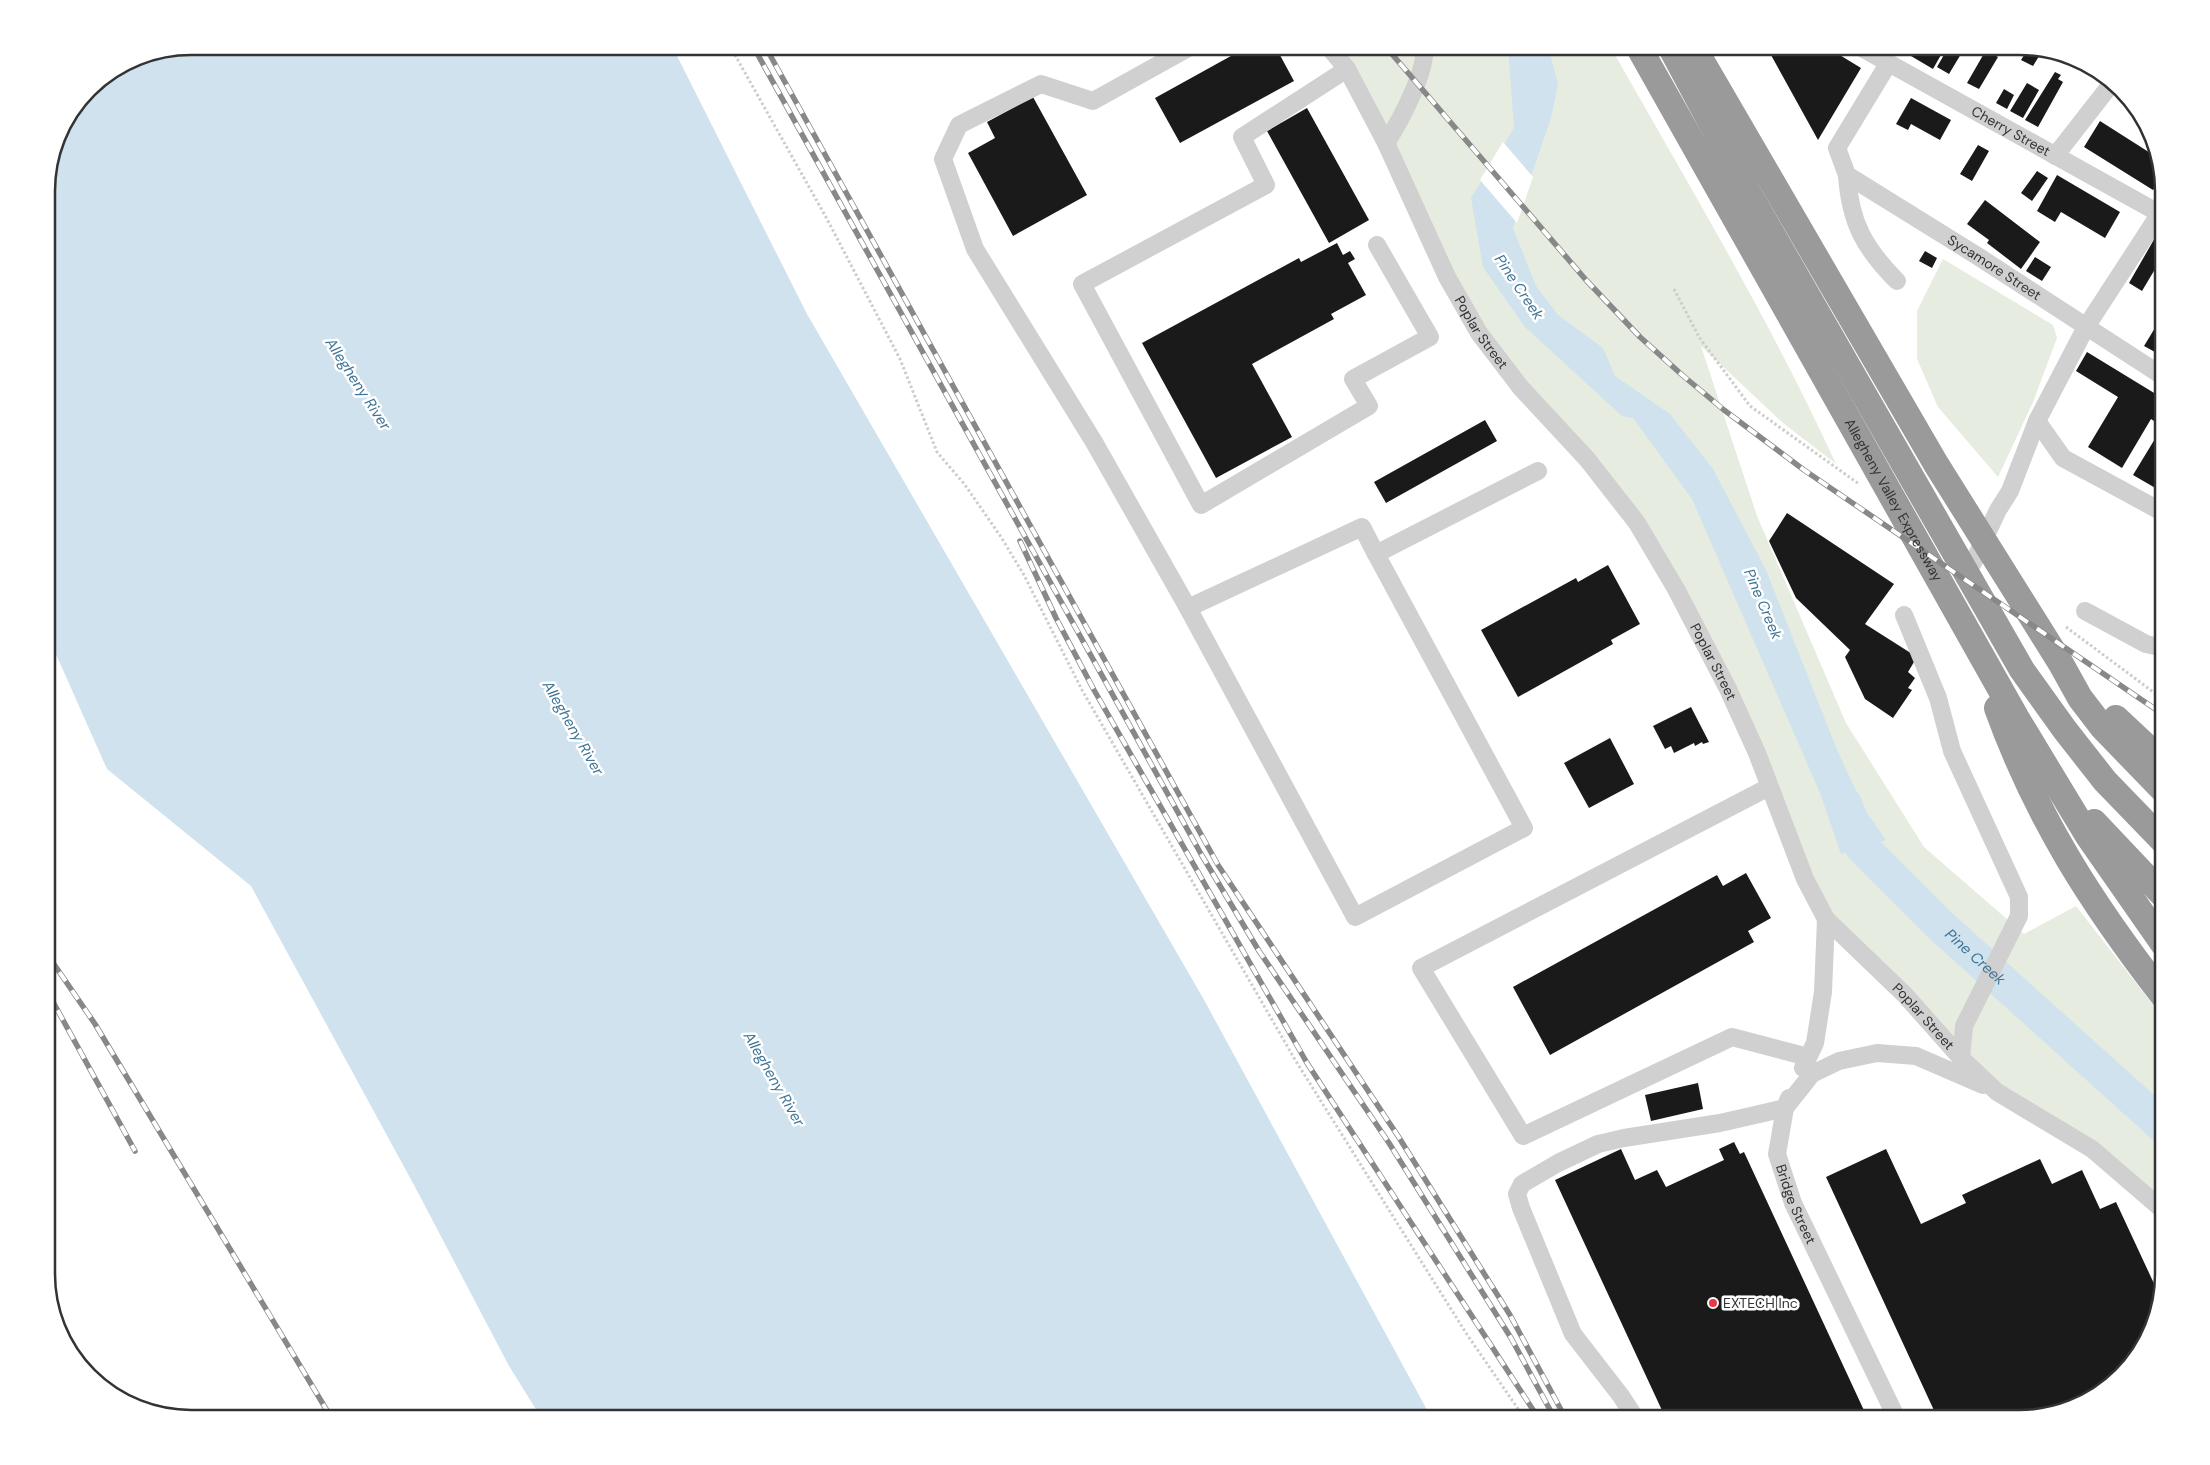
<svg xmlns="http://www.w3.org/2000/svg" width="2210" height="1465" font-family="'DM Sans',sans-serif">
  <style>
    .green { fill: #e6ecdf }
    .water { fill: #cfe2ee }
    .pier { fill: #fff }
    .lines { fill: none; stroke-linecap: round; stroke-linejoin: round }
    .river { stroke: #cfe2ee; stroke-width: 34 }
    .building { fill: #1a1a1a }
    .path { stroke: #cdcdcd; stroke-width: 3; stroke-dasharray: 2.5 2.5; stroke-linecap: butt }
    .minor { stroke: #d0d0d0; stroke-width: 18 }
    .highway { stroke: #9a9a9a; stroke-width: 26 }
    .rail-casing { stroke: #888; stroke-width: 5.5 }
    .rail { stroke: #fff; stroke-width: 4; stroke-dasharray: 11; stroke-linecap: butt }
    .poi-dot { fill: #e63946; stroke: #fff; stroke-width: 2 }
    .labels { text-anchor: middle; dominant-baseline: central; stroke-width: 5; stroke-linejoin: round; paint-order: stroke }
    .street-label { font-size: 14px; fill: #333; stroke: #fff }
    .poi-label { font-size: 14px; fill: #333; stroke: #fff; text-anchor: start }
    .water-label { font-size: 15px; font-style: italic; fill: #3f7597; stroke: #fff }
    .rim { fill: none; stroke: #333; stroke-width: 2.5 }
  </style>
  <rect width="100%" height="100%" fill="#fff"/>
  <path class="green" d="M1328,46H1610C1688,184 1770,320 1836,464L1783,423L1701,346L1757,516L1846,723L1924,847L2024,934L2076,906L2164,1019V1211L1997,1092L1826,919L1775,801L1637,523L1479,333Z
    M1943,259L2053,325L2057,338L2033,402L1998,477L1938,407L1917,359V311Z"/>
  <path class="water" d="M191,46H672L807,314L1203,998L1432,1419H542L509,1366L414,1185L251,886L107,769L47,634V181L57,135L89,88L136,57Z
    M1508,46H1548L1558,84L1551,118L1513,228L1536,286L1558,315L1603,348L1615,376L1670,414L1713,469L1766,570L1837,750L1865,810L1886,840L1841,854L1820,793L1692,499L1633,418L1622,416L1525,327L1483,267L1471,198L1514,128Z"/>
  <path class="pier" d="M1503,142L1533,177L1517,223L1480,180Z"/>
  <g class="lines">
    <path class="river" id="s1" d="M1845,804L1862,847L1941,926L2164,1127"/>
  </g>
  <path class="building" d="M1249,46H1275L1294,81L1180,143L1155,98Z
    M1766,46H1825L1861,68L1818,140Z
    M1894,46H1946L1933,69Z
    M1949,46L1961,54L1949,74L1937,67Z
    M2028,49L2041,53L2033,66L2021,60Z
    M1986,50L1998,57L1979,89L1967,83Z
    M2055,72L2061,75L2058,79L2063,82L2038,127L2025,120Z
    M2027,83L2039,90L2023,118L2010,111Z
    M2004,89L2014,95L2007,109L1996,103Z
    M1033,97L1087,195L1013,236L968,153L995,138L987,122Z
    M1911,98L1951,120L1940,140L1911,124L1908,130L1896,124Z
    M1307,108L1369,220L1329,243L1267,131Z
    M2100,121L2155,156L2161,179L2153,190L2084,147Z
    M1978,145L1989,151L1972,181L1960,174Z
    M2037,171L2048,178L2032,201L2021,193Z
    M2057,175L2120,212L2105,238L2061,212L2055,222L2037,211Z
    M1985,200L2040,242L2021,269L1987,243L1989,240L1967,224Z
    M2156,236L2164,240V254L2142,291L2129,283Z
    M1337,243L1343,255L1350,251L1355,259L1348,263L1366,295L1331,314L1334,319L1252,364L1292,437L1216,478L1142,343L1299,258L1301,262Z
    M1925,251L1937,258L1932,268L1919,261Z
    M2035,257L2051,267L2042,281L2026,271Z
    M2164,313V357L2144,346Z
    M2087,352L2164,399V406L2154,421L2151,419L2122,468L2088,447L2118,397L2076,371Z
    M1485,420L1497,441L1386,503L1374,482Z
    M2164,424V493L2133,475Z
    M1787,513L1894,584L1865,624L1917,657L1908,672L1915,678L1908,688L1912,690L1893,718L1865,699L1845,657L1850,650L1796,598L1769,541Z
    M1608,565L1640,624L1611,640L1613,644L1518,697L1481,630L1576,578L1578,582Z
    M1691,707L1709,742L1703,744L1702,742L1695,746L1694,743L1674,753L1671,746L1665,749L1653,726Z
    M1610,738L1634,784L1589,808L1564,763Z
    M1746,873L1771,918L1748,931L1754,942L1550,1055L1513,987L1717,875L1723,886Z
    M1698,1083L1703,1109L1651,1121L1645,1095Z
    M1734,1142L1740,1154L1744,1152L1868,1419H1666L1555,1180L1621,1149L1635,1180L1657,1170L1666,1187L1724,1160L1719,1149Z
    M1886,1149L1921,1224L1966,1203L1962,1195L2040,1159L2052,1184L2082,1170L2100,1209L2116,1202L2157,1290L2160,1288L2139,1355L2091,1400L2020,1419H1938L1826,1177Z"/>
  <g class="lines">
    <path class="path" d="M730,46L827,219L900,359L937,452L965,485L1001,537L1024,575L1082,690L1294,1058L1466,1333L1525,1419
      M1674,289L1699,337L1750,406L1859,484
      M2066,627L2164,700"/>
    <g class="minor">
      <path d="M1192,46L1093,101L1041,84L959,125L943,159L975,249L1094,442L1188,608L1355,917L1524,828L1376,554L1538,471"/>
      <path id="s2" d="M1328,46L1347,69L1386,143L1447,277L1479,333L1521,388L1587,459L1637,523L1676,589L1728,689L1757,753L1805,879L1826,919L1905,995L1961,1058L1997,1092L2092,1149L2164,1211"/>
      <path id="s3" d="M1858,46L2164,216"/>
      <path id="s4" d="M1888,64L1837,148L1847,175L1979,257L2164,377"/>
      <path d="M1347,69L1242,137L1266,185L1082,284L1201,505L1369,406L1353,379L1430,337L1377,245"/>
      <path d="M1386,143C1399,123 1428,70 1424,46"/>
      <path d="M2055,156L2112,83"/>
      <path d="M1847,175C1850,222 1864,248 1897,281"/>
      <path d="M2164,207L2086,327L2037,421L2063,458L2164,513"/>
      <path d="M1973,563L1998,510L2010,491L2037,421"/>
      <path d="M1188,608L1362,527L1376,554"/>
      <path d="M2085,611L2146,644L2164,648"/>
      <path d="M1904,615L1938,698L1952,751L2019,897V916L1964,1026L1961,1058"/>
      <path d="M1769,787L1421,968L1523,1136L1732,1037L1808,1057"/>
      <path d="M1803,1068L1815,1043L1823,992L1826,919"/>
      <path id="s5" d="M1789,1098L1785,1108L1777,1154L1793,1203L1897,1419"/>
      <path d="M1636,1419L1621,1396L1573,1334L1521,1208L1517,1194L1522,1184L1558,1163L1598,1144L1624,1138L1720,1123L1785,1108L1812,1074L1839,1061L1877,1053L1916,1056L1983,1085"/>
    </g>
    <g class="highway">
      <path id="s6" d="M1638,46L2016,717L2088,836L2164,945"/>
      <path d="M1670,46L1748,192L2022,670L2065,730L2105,781L2164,842"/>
      <path d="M1693,46L1936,464L2060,662L2080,698L2103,728L2164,791"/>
      <path d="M1997,708C2037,819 2092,904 2164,997"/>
      <path d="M2116,718L2164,763"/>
      <path d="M2094,822L2164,896"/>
    </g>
    <defs>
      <path id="rail" d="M753,46L1201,854L1259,951L1389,1143L1511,1338L1555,1419
        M765,46L1218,865L1398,1136L1510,1315L1566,1419
        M1385,46L1586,280L1640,337L1681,374L1724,410L1804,470L2164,715
        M1020,541L1056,618L1094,690L1307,1063L1539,1419
        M47,954L95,1024L332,1419
        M47,991L135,1151"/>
    </defs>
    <use href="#rail" class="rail-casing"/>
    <use href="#rail" class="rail"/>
  </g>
  <circle class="poi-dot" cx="1713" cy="1303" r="5"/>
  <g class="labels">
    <g class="street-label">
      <text stroke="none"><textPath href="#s3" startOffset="175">Cherry Street</textPath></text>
      <text stroke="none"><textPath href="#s4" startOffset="301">Sycamore Street</textPath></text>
      <text stroke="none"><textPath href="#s2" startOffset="326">Poplar Street</textPath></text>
      <text stroke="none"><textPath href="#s6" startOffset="521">Allegheny Valley Expressway</textPath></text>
      <text stroke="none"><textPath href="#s2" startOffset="731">Poplar Street</textPath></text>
      <text stroke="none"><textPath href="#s2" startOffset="1150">Poplar Street</textPath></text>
      <text stroke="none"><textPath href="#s5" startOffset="111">Bridge Street</textPath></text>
    </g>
    <g class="poi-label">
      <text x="1723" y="1303">EXTECH Inc</text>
    </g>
    <g class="water-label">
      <text transform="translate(1519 287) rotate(56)">Pine Creek</text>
      <text transform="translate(358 384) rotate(57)">Allegheny River</text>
      <text transform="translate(1763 604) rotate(67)">Pine Creek</text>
      <text transform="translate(573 728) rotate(60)">Allegheny River</text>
      <text stroke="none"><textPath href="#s1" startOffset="204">Pine Creek</textPath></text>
      <text transform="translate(774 1079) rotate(60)">Allegheny River</text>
    </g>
  </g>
  <path d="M0 0H2210V1465H0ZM191 55H2019A136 136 0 0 1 2155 191V1274A136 136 0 0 1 2019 1410H191A136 136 0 0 1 55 1274V191A136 136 0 0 1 191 55Z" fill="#fff" fill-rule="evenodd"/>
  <path class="rim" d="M191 55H2019A136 136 0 0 1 2155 191V1274A136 136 0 0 1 2019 1410H191A136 136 0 0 1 55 1274V191A136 136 0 0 1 191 55Z"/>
</svg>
